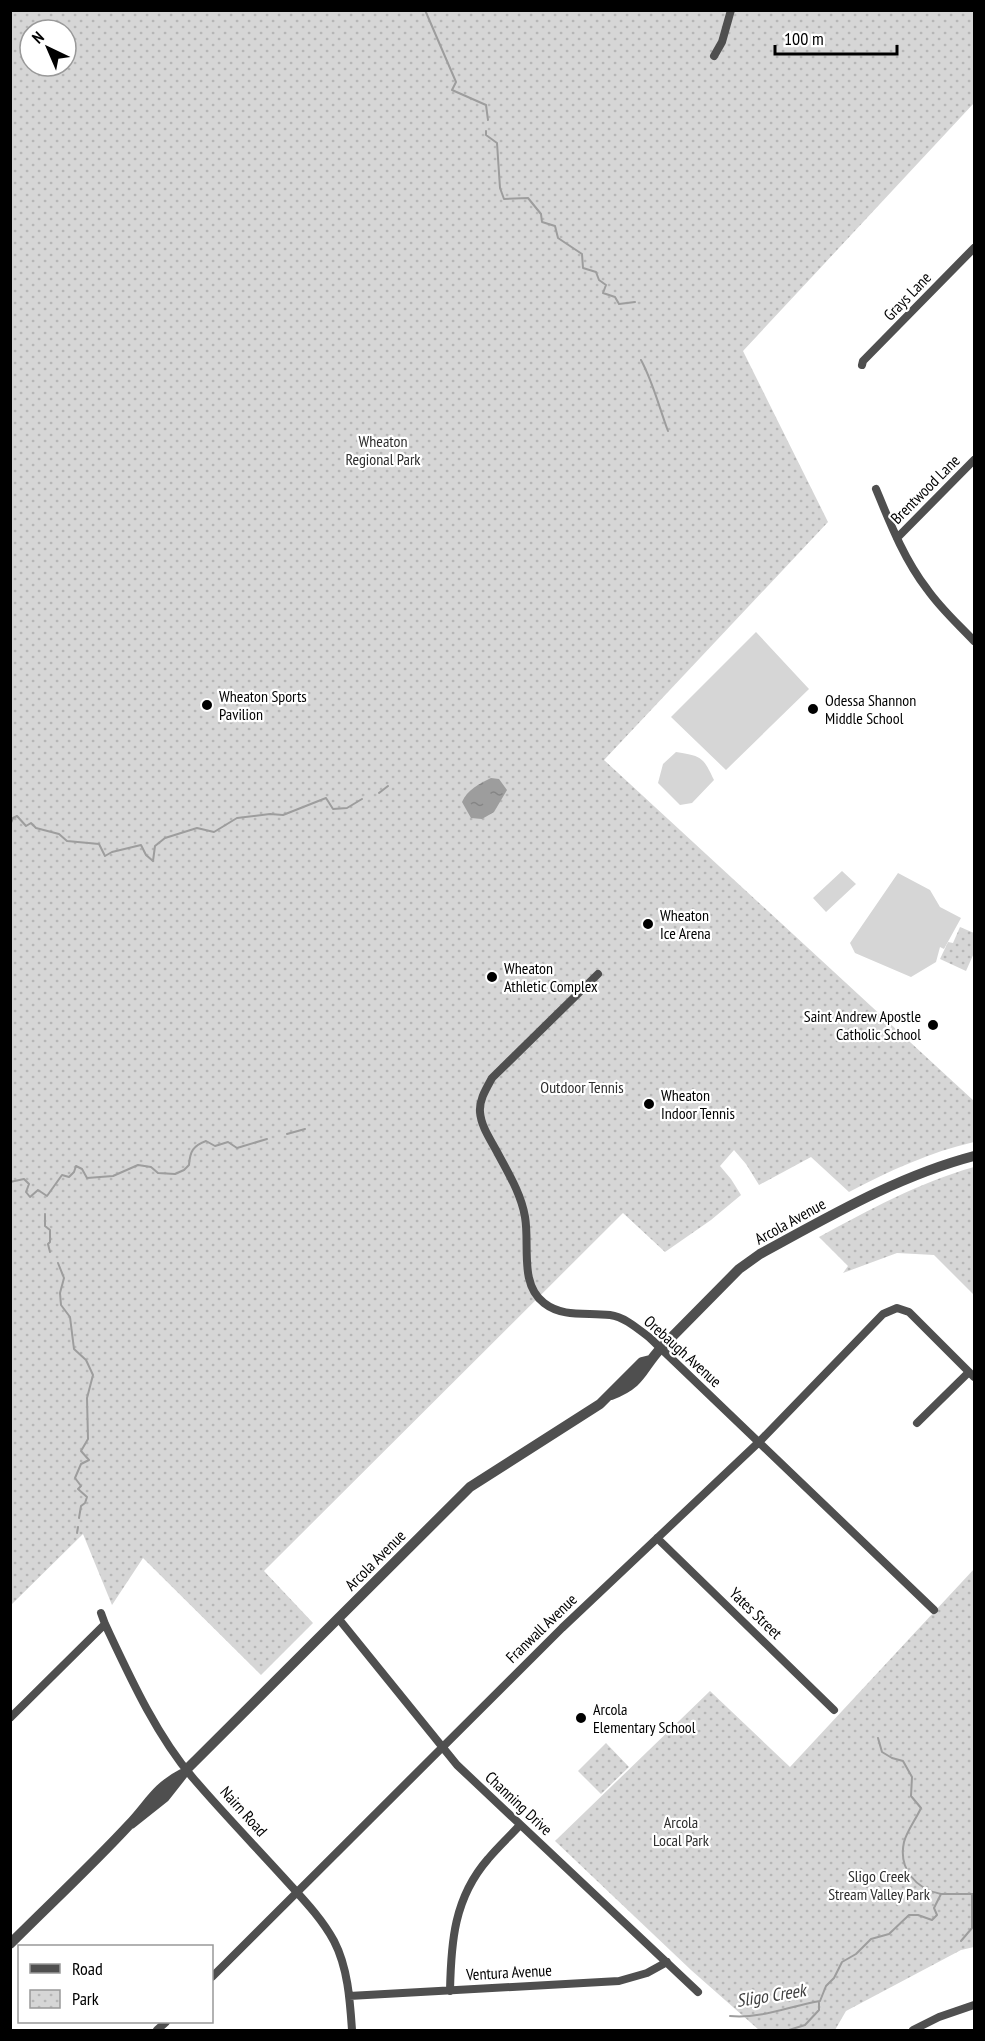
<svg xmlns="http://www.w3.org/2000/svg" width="985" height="2041" font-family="'PT Sans Narrow',sans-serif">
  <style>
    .green { fill: #d6d6d6 }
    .park { fill: url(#park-dots); fill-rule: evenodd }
    .water { fill: url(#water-ripples) }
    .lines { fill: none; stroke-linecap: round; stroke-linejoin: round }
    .stream { stroke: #9d9d9d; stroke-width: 2 }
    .minor { stroke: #4f4f4f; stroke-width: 8 }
    .tertiary { stroke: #4f4f4f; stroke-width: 10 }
    .poi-dot { fill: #000; stroke: #fff; stroke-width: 2 }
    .labels { text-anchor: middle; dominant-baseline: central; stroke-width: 4.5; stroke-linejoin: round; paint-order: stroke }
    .street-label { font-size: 16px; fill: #000; stroke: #fff }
    .park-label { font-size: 16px; fill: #2d2d2d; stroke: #fff }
    .poi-label { font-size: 16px; fill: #000; stroke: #fff; text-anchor: start }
    .water-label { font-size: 18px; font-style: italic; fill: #3e3e3e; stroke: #fff }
  </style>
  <defs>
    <pattern id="park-dots" width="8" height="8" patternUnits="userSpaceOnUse" patternTransform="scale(1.5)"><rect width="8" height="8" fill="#d6d6d6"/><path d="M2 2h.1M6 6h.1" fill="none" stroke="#b6b6b6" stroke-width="1.8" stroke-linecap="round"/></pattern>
    <pattern id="water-ripples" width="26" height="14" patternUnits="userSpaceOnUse" patternTransform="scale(1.5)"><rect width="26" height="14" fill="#9d9d9d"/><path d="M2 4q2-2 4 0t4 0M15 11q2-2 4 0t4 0" fill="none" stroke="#858585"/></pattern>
  </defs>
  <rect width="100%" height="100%" fill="#fff"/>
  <path class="green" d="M756,632L809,689L726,770L671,717Z
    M676,752C702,756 703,757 714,780L692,803L680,805L658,783L663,764Z
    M842,871L856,884L826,912L813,898Z
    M898,873L930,890L940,907L961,918L944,949L940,947L936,962L911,977L855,953L850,943Z"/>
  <path class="park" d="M11,11H974V103L743,351L828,522L604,760L974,1101V1142C930,1152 889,1171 849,1192L811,1157L759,1185L746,1164L734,1150L720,1166L731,1179L741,1195L711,1220L665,1252L623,1213L264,1571L313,1623L261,1675L143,1558L112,1605L83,1534L11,1605ZM30,30H66V66H30Z
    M960,927L974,933V953L966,971L940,959L948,942L953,943Z
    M974,1167V1295L934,1255L897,1253L843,1273L848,1266L819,1237C871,1209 918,1183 974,1167Z
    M974,1569V1947L961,1950L846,2011L835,2030H759L691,1970L555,1841L710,1691L790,1767Z
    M606,1743L629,1767L601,1794L578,1771Z"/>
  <path class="water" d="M491,778L499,779L507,790L494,812L482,819L471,818L462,802C467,790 479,784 491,778Z"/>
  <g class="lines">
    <path class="stream" d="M425,10L456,82L452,90L486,105L488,120
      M486,131V135L497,143L500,188L504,199L528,198L541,214L542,222L555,226L558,238L582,254L583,268L596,272L599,280L606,285L603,293L615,297L619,304L635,302
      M641,360C653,382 659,407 668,431
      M379,793L388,786
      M10,825L13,818L17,816L26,826L31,823L36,828L59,834L67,841L99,844L105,856L112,852L141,845L146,855L153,861L155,846L165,838L197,828L214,832L237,818L270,814L283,815L326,798L333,809L347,808L362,799
      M287,1134L305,1129
      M10,1182L24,1179L29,1184L26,1192L30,1197L38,1190L47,1196L62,1175L69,1177L74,1172L76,1166L82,1169L87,1178L113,1176L138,1165L151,1167L158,1173L175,1174L184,1170L189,1165C190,1151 193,1146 206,1141L215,1146L228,1142L237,1148L267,1139
      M45,1214V1226L50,1230V1242L48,1244L50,1252
      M58,1263L64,1278L60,1293L61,1305L70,1317L74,1349L86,1360L93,1375L87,1398L88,1439L81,1451L89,1460L81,1464L75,1478L81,1486L78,1489L87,1497L85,1503L81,1506L79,1518
      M77,1533L78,1527
      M878,1738L882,1752L892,1758L903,1761L912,1777L911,1796L921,1808C916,1819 907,1831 904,1842C898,1869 916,1889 941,1894
      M961,1941L972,1928V1894
      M730,2016C761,2019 790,2006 820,2001L826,1986L834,1978L842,1962L856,1954L871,1939L889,1934L909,1915H918L932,1920L937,1915L934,1908L941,1894H974
      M789,2030L805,2025L819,2010V2002"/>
    <path class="minor" d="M714,56L722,42L731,10
      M862,365L863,361L974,248
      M876,489C890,523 904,559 927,589C941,609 958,624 974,641
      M897,538L974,460
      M598,974L492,1078C486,1089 479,1100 480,1112C481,1126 490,1139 496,1150C507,1171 521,1193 525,1217C530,1245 519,1284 544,1303C563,1318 588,1312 610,1315C625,1317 638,1329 650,1338L934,1610
      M917,1423L969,1372
      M657,1538L834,1710
      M101,1613L105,1624C129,1675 156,1735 193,1778C222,1812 253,1844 283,1877C301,1897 321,1917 334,1941C348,1968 350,2001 352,2030
      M338,1618L457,1765L698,1992
      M10,1718L105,1624
      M212,1977L562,1628L759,1442L883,1314L897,1308L909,1312L974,1377
      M450,1991C451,1942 454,1898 488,1859C498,1847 510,1836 520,1825
      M349,1996L619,1981L647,1973L667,1962
      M157,2030L166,2022
      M913,2030L939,2017L974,2005"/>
    <path class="tertiary" d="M611,1395C643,1383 641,1369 661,1348L739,1269L760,1254C830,1216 898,1176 974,1156
      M131,1824L165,1797L187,1769L470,1487L600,1404L642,1362L650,1360
      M10,1944C50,1904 91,1866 129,1825C149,1804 155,1788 182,1774"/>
  </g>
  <g class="poi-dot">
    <circle cx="207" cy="705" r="6"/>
    <circle cx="813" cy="709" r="6"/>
    <circle cx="648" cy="924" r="6"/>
    <circle cx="492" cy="977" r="6"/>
    <circle cx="933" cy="1025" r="6"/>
    <circle cx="649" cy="1104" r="6"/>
    <circle cx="581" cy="1718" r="6"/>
  </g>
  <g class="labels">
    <g class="street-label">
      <text transform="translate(907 296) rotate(-46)">Grays Lane</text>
      <text transform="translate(925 489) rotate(-45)">Brentwood Lane</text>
      <text transform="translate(790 1221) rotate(-29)">Arcola Avenue</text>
      <text transform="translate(683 1351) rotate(42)">Orebaugh Avenue</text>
      <text transform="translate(375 1560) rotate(-45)">Arcola Avenue</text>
      <text transform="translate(756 1613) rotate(44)">Yates Street</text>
      <text transform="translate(541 1628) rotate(-44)">Franwall Avenue</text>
      <text transform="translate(519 1803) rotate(43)">Channing Drive</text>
      <text transform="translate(244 1811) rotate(48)">Nairn Road</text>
      <text transform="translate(509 1972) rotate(-3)">Ventura Avenue</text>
    </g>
    <g class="park-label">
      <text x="383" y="441">Wheaton<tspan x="383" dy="18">Regional Park</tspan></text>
      <text x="582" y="1087">Outdoor Tennis</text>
      <text x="681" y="1822">Arcola<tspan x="681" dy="18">Local Park</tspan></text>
      <text x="879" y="1876">Sligo Creek<tspan x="879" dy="18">Stream Valley Park</tspan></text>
    </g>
    <g class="poi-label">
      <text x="219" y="696">Wheaton Sports<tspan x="219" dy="18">Pavilion</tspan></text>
      <text x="825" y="700">Odessa Shannon<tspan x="825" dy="18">Middle School</tspan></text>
      <text x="660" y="915">Wheaton<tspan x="660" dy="18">Ice Arena</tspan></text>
      <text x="504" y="968">Wheaton<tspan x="504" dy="18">Athletic Complex</tspan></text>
      <text x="921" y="1016" text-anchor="end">Saint Andrew Apostle<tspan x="921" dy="18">Catholic School</tspan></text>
      <text x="661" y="1095">Wheaton<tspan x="661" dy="18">Indoor Tennis</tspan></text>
      <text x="593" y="1709">Arcola<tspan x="593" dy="18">Elementary School</tspan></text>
    </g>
    <g class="water-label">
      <text transform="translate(771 1995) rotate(-9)">Sligo Creek</text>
    </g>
  </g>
  <rect width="985" height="2041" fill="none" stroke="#000000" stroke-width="24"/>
  <rect x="18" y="1945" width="195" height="78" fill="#ffffff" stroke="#999999" stroke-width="1.5"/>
  <rect x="30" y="1964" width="30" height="9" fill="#4f4f4f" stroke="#999999" stroke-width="1.5"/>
  <text x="72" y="1975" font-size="18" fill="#000000">Road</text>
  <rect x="30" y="1990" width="30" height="18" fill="url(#park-dots)" stroke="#999999" stroke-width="1.5"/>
  <text x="72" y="2005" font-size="18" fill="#000000">Park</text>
  <g transform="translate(48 48) rotate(316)"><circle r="28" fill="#ffffff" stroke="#999999" stroke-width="1.5"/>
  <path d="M0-4.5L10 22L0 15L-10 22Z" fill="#000000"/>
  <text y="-9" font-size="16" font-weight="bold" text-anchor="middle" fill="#000000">N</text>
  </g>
  <path d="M775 45v9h122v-9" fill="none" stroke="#000000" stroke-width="3"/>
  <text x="784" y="45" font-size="18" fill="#000000" stroke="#ffffff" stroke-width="4.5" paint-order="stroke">100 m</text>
</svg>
